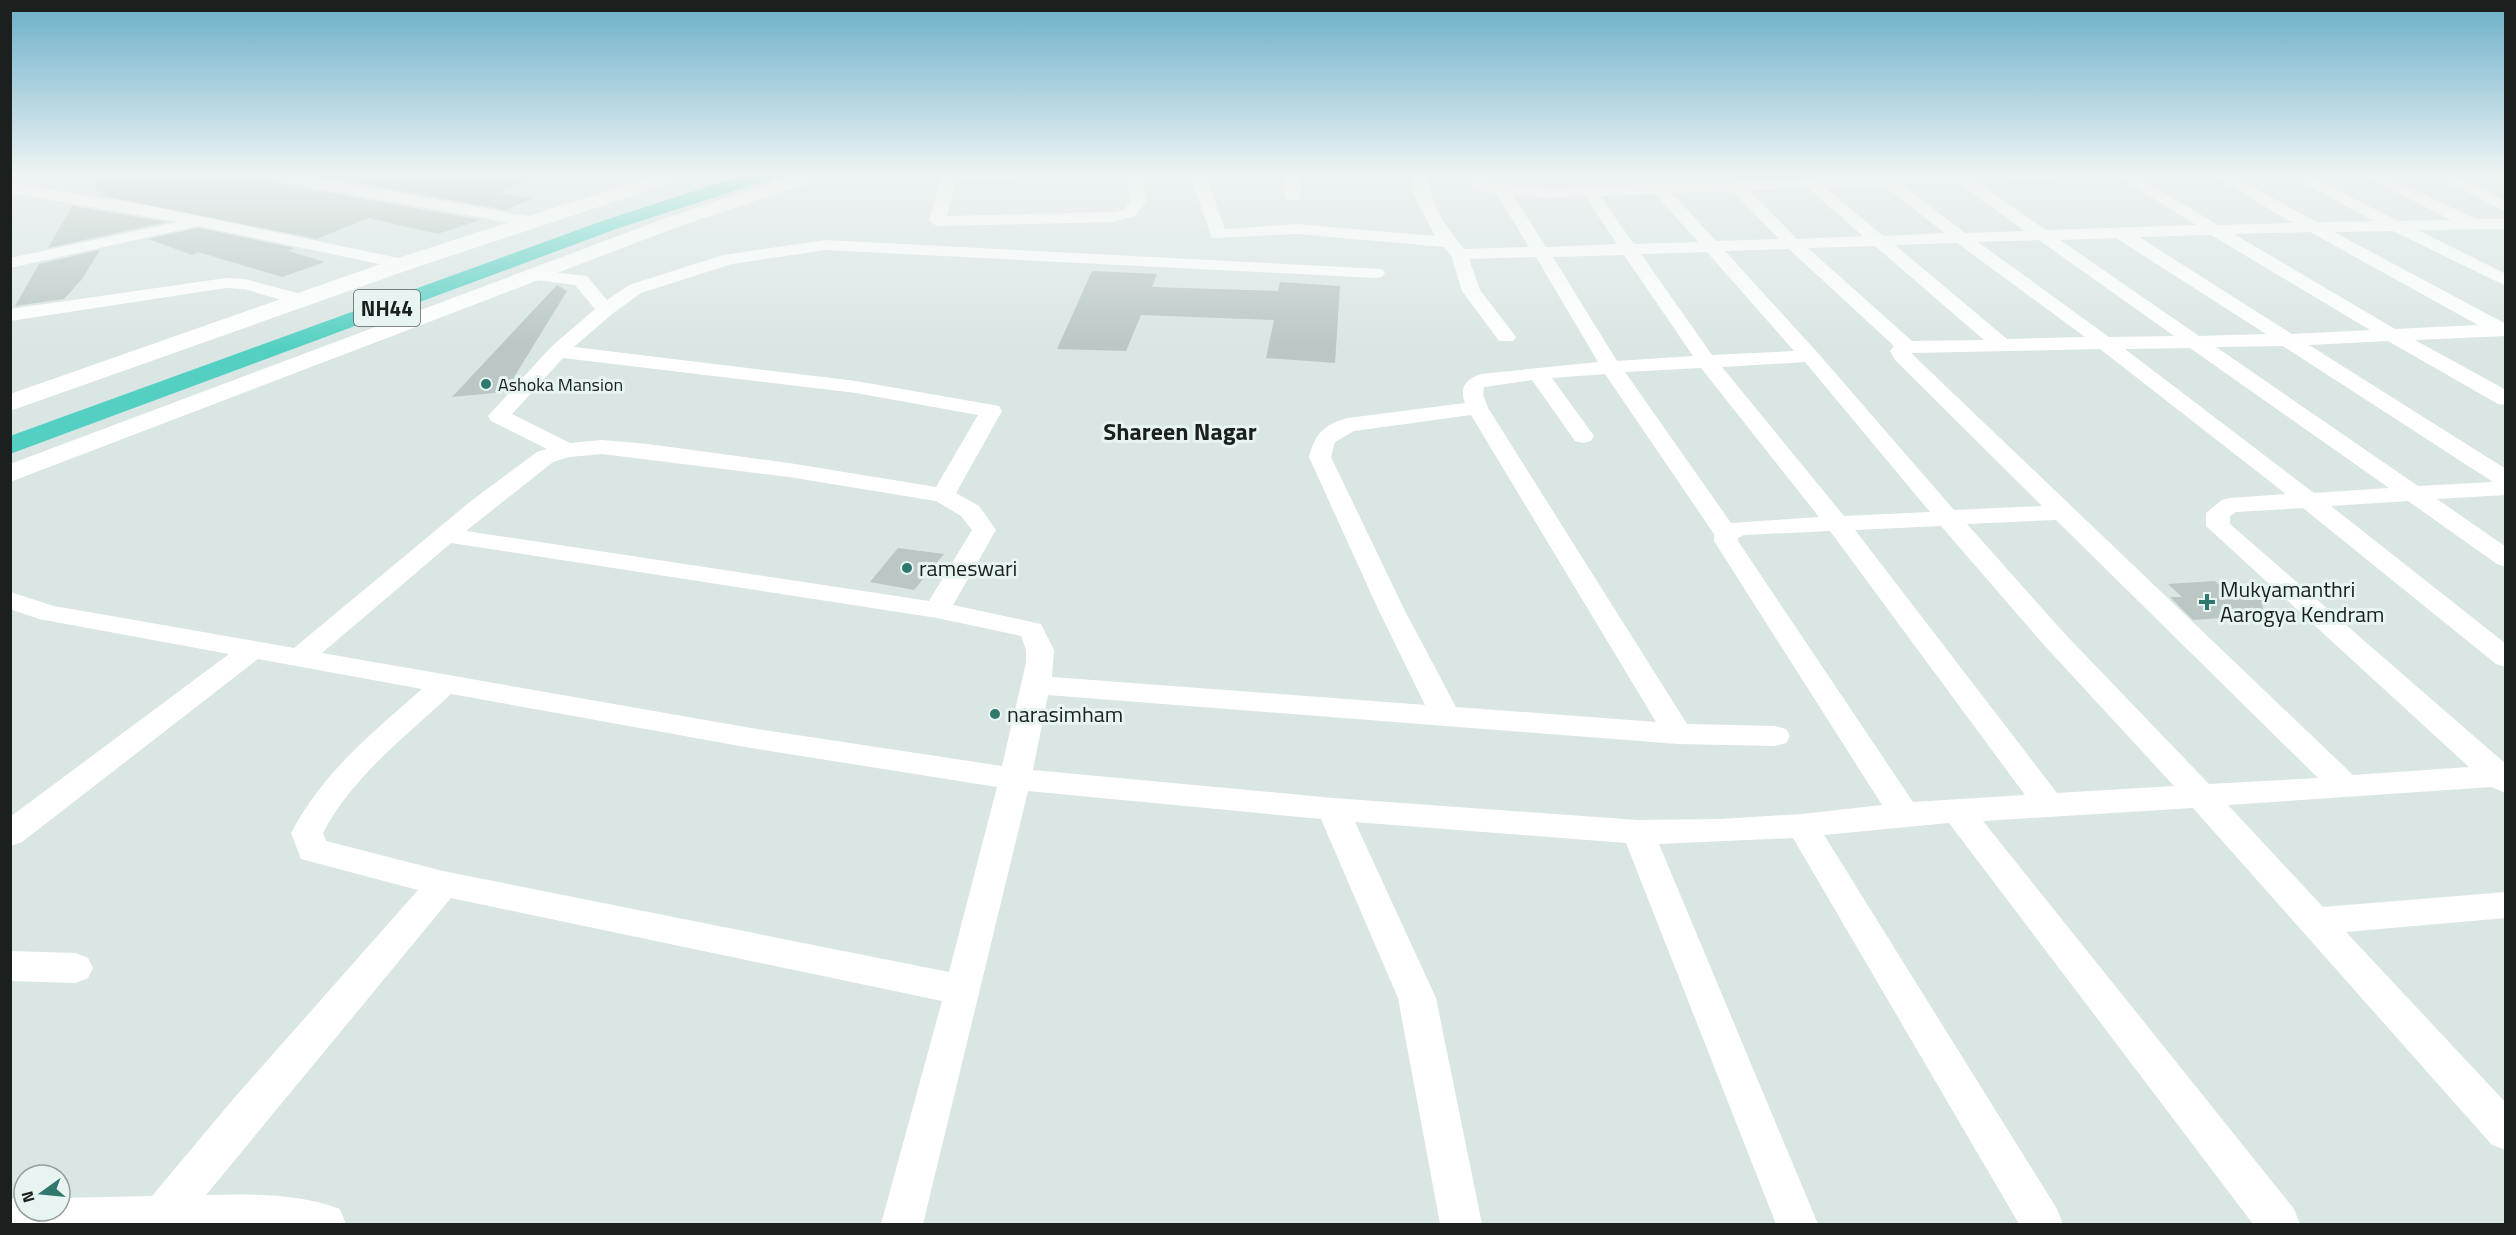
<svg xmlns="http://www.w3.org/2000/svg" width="2516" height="1235" font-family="'Titillium Web',sans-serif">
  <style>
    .building { fill: #bac7c4 }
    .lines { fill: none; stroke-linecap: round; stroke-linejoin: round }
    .minor { fill: #fff; fill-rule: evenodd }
    .tertiary { fill: #fff; fill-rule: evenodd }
    .trunk { fill: #54d0c2; fill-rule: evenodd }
    .poi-dot { fill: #30776d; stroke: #e7f4f1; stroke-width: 2 }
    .labels { text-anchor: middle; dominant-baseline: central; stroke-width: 6; stroke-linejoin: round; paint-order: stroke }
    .far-poi-label { font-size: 18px; fill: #1b201f; stroke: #e7f4f1; text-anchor: start }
    .shield { fill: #e7f4f1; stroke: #58605e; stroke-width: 1.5 }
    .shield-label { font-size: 21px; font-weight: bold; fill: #1b201f }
    .poi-label { font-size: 22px; fill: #1b201f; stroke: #e7f4f1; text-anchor: start }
    .neighbourhood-label { font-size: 24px; font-weight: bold; fill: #1b201f; stroke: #e7f4f1 }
  </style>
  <rect width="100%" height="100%" fill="#dae6e4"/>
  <path class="building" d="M96,175H262L271,182L480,220L438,234L368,218L317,239L98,195L107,192L95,191Z
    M314,175H540V176L499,193L534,198L505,210Z
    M72,206L166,222L48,248Z
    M198,228L294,248L288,251L325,262L282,277L198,252L192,255L148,239Z
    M100,250L82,279L64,299L15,306L39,264Z
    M1092,271L1157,274L1152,287L1278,291L1280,282L1340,286L1335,363L1266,358L1274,320L1141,315L1126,351L1057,349Z
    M557,285L567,291L505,392L452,397Z
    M898,548L944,554L914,590L870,582Z
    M2215,581L2230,595L2262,593L2263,615L2193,620L2170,597H2182L2168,584Z"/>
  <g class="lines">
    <path class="minor" d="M264,175H299L533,217L541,222L533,227L271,180Z
      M942,175H1023L1016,180L956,181L947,216L1113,212L1123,210L1130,202L1126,175H1142L1146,202L1135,216L1113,222L937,226L929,221Z
      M1190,175H1206L1225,229L1297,224L1435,236L1413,193L1412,175H1428C1430,204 1446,227 1464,249L1529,247L1496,193L1474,190L1472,187L1475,175H1491L1489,183L1547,188L1911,175H2059L2052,180L1977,182L2046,230L2196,225L2116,175H2135L2218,225L2293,223L2211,175H2230L2317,222L2374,221L2288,175H2308L2398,221L2451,220L2363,175H2383L2476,219H2506V229L2418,230L2506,274V286L2393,231L2334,232L2506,324V336L2415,340L2506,390V405L2498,404L2388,341L2309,345L2506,469V495L2437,499L2506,547V567L2497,564L2408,501L2331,506L2506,644V667L2496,664L2303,508L2236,512L2230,516V524L2506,764V793L2491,787L2228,805L2323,907L2506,892V918L2346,932L2506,1103V1150L2492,1145L2193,808L1983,821L2294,1209L2300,1224H2253L1949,823L1824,835L2057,1209L2063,1224H2019L1793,838L1659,844L1818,1224H1776L1626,843L1355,822L1436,998L1482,1224H1440L1398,998L1321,819L1028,791L923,1224H881L942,1001L451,898L206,1195C250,1194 298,1193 340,1209L346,1224H10V1199L24,1198V1211H60V1198L152,1196L235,1097L418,890L301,859L291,833C325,770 369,736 422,689L258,659L22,842L10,846V817L229,654L39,619L10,609V592L54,606L294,648L471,501L537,452L547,449L491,421L488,416L551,347L595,309L575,285L528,279L525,275L528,271L534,270L587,276L607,300L629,285L723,255L826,240L1382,269L1385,273L1382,277L1376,278L826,250L732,264L641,293L612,314L574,347L856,381L999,406L1002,411L956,493L979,506L996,530L953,605L1041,624L1054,650L1052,677L1425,705L1378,609L1309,457C1315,434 1324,424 1348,418L1465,403C1459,387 1466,379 1481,374L1598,362L1536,257L1469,259L1480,290L1516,337L1513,341H1499L1462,291L1451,255L1444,247L1297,234L1212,238ZM1958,183L2025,231L1965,233L1903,185ZM1884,186L1945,233L1883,236L1826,188ZM1808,188L1863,236L1797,239L1749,190ZM1732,191L1779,239L1716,241L1672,193ZM1655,194L1698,242L1634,244L1600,196ZM1513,195L1547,198L1585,196L1617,244L1546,247ZM2310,232L2478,325L2395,329L2234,234ZM2211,235L2370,330L2292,334L2139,237ZM2116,238L2266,334L2199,336L2060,240ZM2039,240L2174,336L2109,337L1978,242ZM1957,243L2085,337L2007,339L1895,245ZM1875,246L1984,340L1912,341L1808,248ZM1789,249L1894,346L1890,351L1895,360L2042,506L1954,510L1817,352L1725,251ZM1707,252L1794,351L1712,355L1641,254ZM1624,255L1693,356L1617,361L1553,257ZM2283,346L2493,482L2418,486L2216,347ZM2190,348L2389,488L2314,493L2125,349ZM2100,349L2286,494L2230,498L2222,500L2206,513V526L2469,767L2353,775L1911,353ZM563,358L856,393L978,415L936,487L789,463L648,444L602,440L570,443L512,414ZM1805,362L1930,512L1844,516L1722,367ZM1701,368L1819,517L1731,523L1625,372ZM1605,374L1714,534V541L1882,805L1802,814L1720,819L1638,820L1333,798L1033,770L1048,695L1678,744L1775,746L1786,743L1790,736L1786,729L1775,726L1687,724L1488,408L1483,394L1484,387L1532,380L1575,441L1583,443L1591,441L1594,436L1552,378ZM1471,415L1656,722L1456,707L1404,609L1331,457L1335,442L1354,431ZM602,454L789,477L936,501L961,516L972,530L929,601L466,531L553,462L569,457ZM2056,520L2318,778L2209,784L2064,633L1967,524ZM1941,526L2044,645L2174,786L2057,793L1855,530ZM1830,531L2025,795L1913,802L1738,541V538L1744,535ZM451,543L937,618L1021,636L1026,650V663L1002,766L751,728L322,653ZM451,694L751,748L997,787L949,972L443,871L326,841L323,833C353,776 405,737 451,694Z
      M1287,175H1302C1298,183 1304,193 1299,200H1287C1283,194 1283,182 1287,175Z
      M2432,175H2452L2506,201V212Z
      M10,183L146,205L403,259L409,260L412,264L409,268L403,269L198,226L10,268V258L178,222L10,193Z
      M226,278L245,279L309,296L311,300L309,304L302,306L244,289L226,288L10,321V309Z
      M10,951L75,953L88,958L93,968L88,978L75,983L10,981Z"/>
    <path class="tertiary" d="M656,175H685L683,179L411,269L10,411V394L395,259Z
      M794,175H823L821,179L680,226L10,482V464L666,218Z"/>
    <path class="trunk" d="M744,175H773L771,179L619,228L10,454V436L605,220Z"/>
  </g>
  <linearGradient id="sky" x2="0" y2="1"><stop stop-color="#69aec8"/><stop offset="0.5" stop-color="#eef4f3"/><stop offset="1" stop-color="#eef4f3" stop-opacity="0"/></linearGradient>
  <rect width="2516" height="348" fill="url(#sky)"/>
  <g class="poi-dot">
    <circle cx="486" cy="384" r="6"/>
    <circle cx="907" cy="568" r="6"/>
    <path d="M2204 593h6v6h6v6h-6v6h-6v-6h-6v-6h6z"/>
    <circle cx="995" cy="714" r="6"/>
  </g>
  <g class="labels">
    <g class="far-poi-label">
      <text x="498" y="384">Ashoka Mansion</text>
    </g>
    <rect class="shield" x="354" y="290" width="66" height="36" rx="4.5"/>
    <g class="shield-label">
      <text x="387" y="308">NH44</text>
    </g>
    <g class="poi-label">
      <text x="919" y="568">rameswari</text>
      <text x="2220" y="589">Mukyamanthri<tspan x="2220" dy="25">Aarogya Kendram</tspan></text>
      <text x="1007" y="714">narasimham</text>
    </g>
    <g class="neighbourhood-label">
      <text x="1180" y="431">Shareen Nagar</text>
    </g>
  </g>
  <rect width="2516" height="1235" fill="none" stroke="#1b201f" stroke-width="24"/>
  <g transform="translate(42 1193) rotate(255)"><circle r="28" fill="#e7f4f1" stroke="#959f9d" stroke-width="1.5"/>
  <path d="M0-4.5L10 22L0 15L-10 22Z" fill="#30776d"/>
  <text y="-9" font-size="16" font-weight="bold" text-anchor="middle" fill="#1b201f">N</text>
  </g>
</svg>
